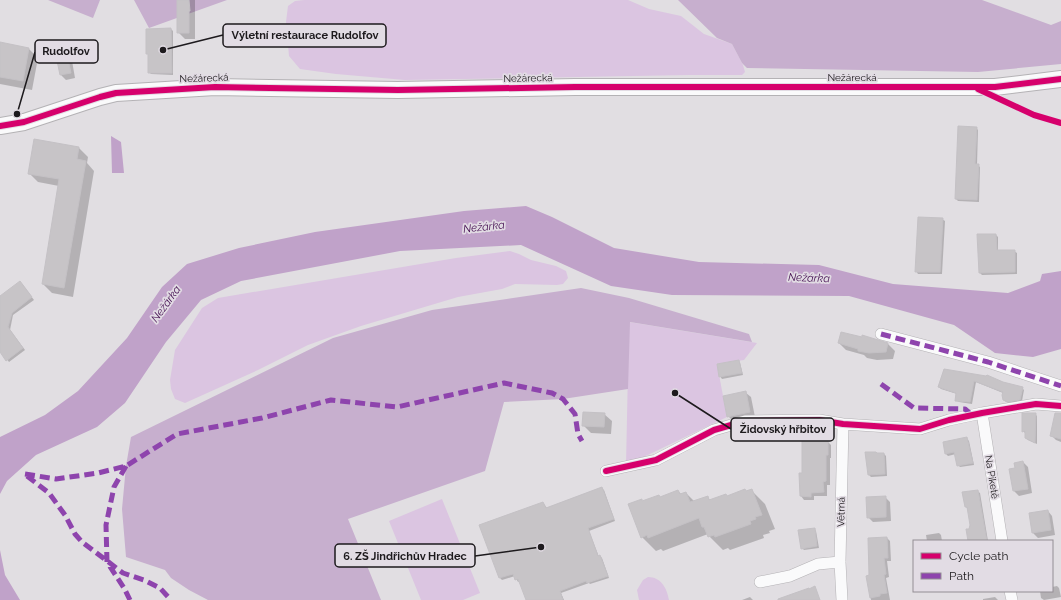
<svg xmlns="http://www.w3.org/2000/svg" width="1061" height="600" font-family="Raleway,sans-serif">
  <style>
    .green { fill: #dbc5e1 }
    .forest { fill: #c7afce }
    .water { fill: #c0a2c9 }
    .shadow { fill: #0003 }
    .building { fill: #c7c4c7; stroke: #c4c1c5 }
    .lines { fill: none; stroke-linecap: round; stroke-linejoin: round }
    .street-casing { stroke: #b4b2b5; stroke-width: 12 }
    .secondary-casing { stroke: #b4b2b5; stroke-width: 18 }
    .street { stroke: #fafafb; stroke-width: 11 }
    .secondary { stroke: #fafafb; stroke-width: 16 }
    .quiet { stroke: #8e44ad; stroke-width: 5; stroke-dasharray: 10 5; stroke-linecap: butt }
    .cycleway-casing { stroke: #e2dce4; stroke-width: 8 }
    .cycleway { stroke: #d6006c; stroke-width: 6 }
    .labels { text-anchor: middle; dominant-baseline: central; stroke-width: 3.5; stroke-linejoin: round; paint-order: stroke }
    .street-label { font-size: 10px; fill: #1d1a1d; stroke: #e2dce4 }
    .water-label { font-size: 11px; font-style: italic; fill: #430d50; stroke: #e2dce4 }
    .leader { fill: none; stroke: #1d1a1d; stroke-width: 1.5 }
    .callout-dot { fill: #1d1a1d; stroke: #e2dce4; stroke-width: 1.5 }
    .callout { fill: #e2dce4; stroke: #1d1a1d; stroke-width: 1.5 }
    .callout-label { font-size: 11px; text-anchor: middle; font-weight: bold; fill: #1d1a1d }
  </style>
  <rect width="100%" height="100%" fill="#e1dee2"/>
  <path class="green" d="M304,0H628L649,9L681,16L704,34L732,44L743,65L745,72L742,75H689L405,80L336,74L300,69L289,56L286,22L288,6L295,1Z
    M510,251L519,254L531,260L556,266L566,271L568,278L563,284L557,285L515,284L502,289L458,297L361,326L308,345L258,370L185,403L175,399L171,389L170,380L175,350L202,308L218,298L456,258Z
    M629,322L757,343L744,360L717,364L727,417L627,465H626Z
    M442,499L480,593L463,600H421L389,521Z
    M648,577C661,577 667,588 669,600H639L637,590L643,580Z"/>
  <path class="forest" d="M48,0H100L93,18Z
    M134,0H227L149,28Z
    M678,0H982L1051,25L1061,21V64L978,72L747,68L742,63L732,44L717,38Z
    M581,288L629,298L749,334L752,342L630,322L628,389L563,399L504,402L485,471L348,519L381,600H208L189,590L171,578L165,570L126,557L122,509L126,466L131,437L333,338L432,310Z"/>
  <path class="water" d="M111,136L121,142L124,173H112Z
    M526,206L552,217L614,248L699,262L819,265L893,284L1008,293L1040,281L1042,274L1061,271V349L1033,357L995,353L954,325L849,296L672,295L611,286L521,245L400,251L241,281L201,300L166,342L125,403L97,427L36,455L7,481L0,494V437L45,415L78,391L127,338L162,287L187,264L239,248L315,232L464,211Z
    M0,550L5,575L20,600H0Z"/>
  <path class="shadow" d="M178,0H195V39H185L178,32Z
    M171,29L173,31V75L151,74L149,72V55L147,53Z
    M0,43L29,49L38,58L32,90L0,84Z
    M66,50L71,55L75,78L66,80L61,75L57,52Z
    M976,128L978,130L977,165L980,167L979,202L958,201L956,199Z
    M79,148L88,157L87,163L94,171L73,297L52,293L43,284L59,186L38,182L29,173Z
    M942,219L945,221L942,274H918L916,271Z
    M996,235L998,237V251H1014L1017,253V274L982,275L980,273Z
    M22,284L34,300L13,315L10,330L25,350L9,362L0,350V297Z
    M839,343L888,344L895,351L893,359L877,360L867,358L864,355L846,350Z
    M738,361L740,363L743,375L722,379L720,376Z
    M944,370L1022,388L1024,390L1022,401L1011,403L1006,402L1003,399V393L976,382L972,404L959,402L956,400L957,394L941,389L939,387Z
    M746,393L751,397L755,417L733,421L728,416Z
    M604,414L612,421L611,434L591,433L583,425Z
    M1035,414L1037,416V444L1028,440L1026,438V433H1025L1023,431Z
    M1061,417V442L1056,440L1051,435Z
    M967,439L969,441L974,465L960,467L958,465L956,454L948,456L946,454Z
    M827,441L831,445V458H830V485H827V496H814V500H804L801,496Z
    M878,454H884L886,456L887,476L871,477L869,475Z
    M1023,462L1028,467L1032,493L1019,496L1014,491Z
    M601,488L604,490L615,521L589,531L599,557L600,556L602,558L609,578L590,584L589,583L561,593L564,600H527L520,581L518,582L515,576L502,580L500,578L481,526L543,503L547,508Z
    M751,490L765,504L775,529L769,531L770,533L763,535L764,538L730,550L728,548L723,550L709,536L708,534L663,551L661,549L656,551L642,537L641,500L643,502L660,498L678,491L682,495L686,493L695,502L707,497L711,501Z
    M977,491L980,493L988,541H969L971,525L968,509L965,506Z
    M885,497L890,502L891,521L873,522L868,517Z
    M1048,511L1052,516L1055,535L1038,538L1033,533L1030,514Z
    M814,529L816,531L819,548L804,550L802,548Z
    M939,533L941,535L942,541H927L926,535Z
    M887,538L890,541L891,561H887L889,577L886,578L890,600H871L868,577L870,576Z
    M1057,586L1059,588L1061,597L1044,600L1041,598L1040,591H1052V587Z
    M750,597L753,600H742Z
    M995,597L998,600H983V599Z"/>
  <path class="building" d="M177,0H189L190,11H189V33H177Z
    M171,28L172,73H148V54H146V29Z
    M0,42L29,48L23,81L0,77Z
    M66,49L71,73L60,75L55,51Z
    M958,126L977,127L975,164H979L977,200L955,199Z
    M34,139L79,147L77,159L86,161L64,288L42,284L59,179L28,174Z
    M918,217L943,218L940,272H915Z
    M977,234H996L997,250H1015V272L979,273Z
    M20,281L32,297L12,313L8,327L23,348L6,361L0,352V296Z
    M841,332L862,337V335L888,343L886,352L869,353L858,351V349L838,343Z
    M739,360L742,373L719,377L717,364Z
    M944,369L986,376L987,375L1003,382L1023,387L1020,400L1008,402L1003,400L1002,395L1003,392L974,381L970,402L955,401L956,393L938,387Z
    M746,391L750,412L727,417L723,396Z
    M583,412L605,413L604,427L582,426Z
    M1022,413H1036L1035,443L1025,438V431L1022,432Z
    M1055,413H1061V439L1050,436Z
    M967,437L973,463L957,466L954,452L945,454L943,442Z
    M802,440H828V455H826V481L823,482L824,492L811,493V497L800,496L799,473H802Z
    M865,452H876L877,453H884L885,474L868,475Z
    M1023,461L1028,489L1013,491L1009,469L1015,468L1014,463Z
    M602,487L614,519L588,528L598,556L600,555L608,576L587,583L586,581L560,591L563,600H526L518,579L515,580L513,574L499,578L479,525L543,502L546,508Z
    M745,489L746,491L752,489L762,515L755,517L756,519L750,521L751,524L715,537L714,535L708,537L704,527H702L699,518L648,538L647,535L641,538L628,504L642,499V501L659,495L660,497L678,490L680,494L686,492L690,502L708,496L709,500L726,494L727,496Z
    M978,490L987,541H968L966,529H969L970,525L967,507H965L962,492Z
    M886,496V517L867,518L866,497Z
    M1048,510L1051,530L1032,533L1029,513Z
    M815,528L817,546L801,549L798,530Z
    M887,537L888,558H884L886,574L884,575L887,593L880,594V596L870,598L866,576L869,575L868,538Z
    M815,586L820,600H778V599L809,588V589Z"/>
  <g class="lines">
    <defs>
      <path id="street" d="M881,334L988,362L1061,386
        M982,413L1002,541
        M606,471L656,460L714,430L745,421L819,420L843,424L920,429L949,420L982,413L1036,404L1061,406
        M760,582L790,576L818,564L840,562
        M1010,591L1012,600
        M842,600L840,562L843,424"/>
      <path id="secondary" d="M0,126L24,122L100,97L116,93L215,87L398,90L575,87H995L1061,79"/>
    </defs>
    <use href="#street" class="street-casing"/>
    <use href="#secondary" class="secondary-casing"/>
    <use href="#street" class="street"/>
    <use href="#secondary" class="secondary"/>
    <path class="quiet" d="M881,334L988,362L1061,386
      M881,384L914,408L965,409L972,415
      M126,466L114,487L106,525L107,562L124,588L130,600
      M25,474L56,479L98,473L126,466L177,434L262,418L331,400L397,407L504,383L552,393L563,399L575,414L578,434L582,441
      M27,476L49,493L65,515L75,534L82,542L123,573L144,580L160,588L171,600"/>
    <defs>
      <path id="cycleway" d="M978,89L1034,115L1061,123
        M0,126L24,122L100,97L116,93L215,87L398,90L575,87H995L1061,79
        M606,471L656,460L714,430L745,421L819,420L843,424L920,429L949,420L982,413L1036,404L1061,406"/>
    </defs>
    <use href="#cycleway" class="cycleway-casing"/>
    <use href="#cycleway" class="cycleway"/>
  </g>
  <g class="labels">
    <g class="street-label">
      <text x="852" y="77">Nežárecká</text>
      <text transform="translate(204 78) rotate(-2)">Nežárecká</text>
      <text transform="translate(528 78) rotate(-1)">Nežárecká</text>
      <text transform="translate(992 477) rotate(81)">Na Piketě</text>
      <text transform="translate(841 512) rotate(-89)">Větrná</text>
    </g>
    <g class="water-label">
      <text transform="translate(484 227) rotate(-6)">Nežárka</text>
      <text transform="translate(809 278) rotate(2)">Nežárka</text>
      <text transform="translate(166 304) rotate(-54)">Nežárka</text>
    </g>
  </g>
  <path class="leader" d="M163 50L223 35M17 114L35 52M675 393L731 429M541 547L475 556"/>
  <g class="callout-dot">
    <circle cx="163" cy="50" r="4"/>
    <circle cx="17" cy="114" r="4"/>
    <circle cx="675" cy="393" r="4"/>
    <circle cx="541" cy="547" r="4"/>
  </g>
  <g class="callout">
    <rect x="223" y="24" width="163" height="23" rx="4"/>
    <rect x="35" y="40" width="63" height="23" rx="4"/>
    <rect x="731" y="418" width="103" height="23" rx="4"/>
    <rect x="335" y="544" width="140" height="23" rx="4"/>
  </g>
  <g class="callout-label">
    <text x="305" y="39">Výletní restaurace Rudolfov</text>
    <text x="66" y="55">Rudolfov</text>
    <text x="783" y="433">Židovský hřbitov</text>
    <text x="405" y="560">6. ZŠ Jindřichův Hradec</text>
  </g>
  <rect x="913" y="540" width="140" height="52" fill="#e2dce4" stroke="#938e94"/>
  <rect x="921" y="553" width="20" height="6" fill="#d6006c" stroke="#938e94"/>
  <text x="949" y="560" font-size="12" fill="#1d1a1d">Cycle path</text>
  <rect x="921" y="573" width="20" height="6" fill="#8e44ad" stroke="#938e94"/>
  <text x="949" y="580" font-size="12" fill="#1d1a1d">Path</text>
</svg>
